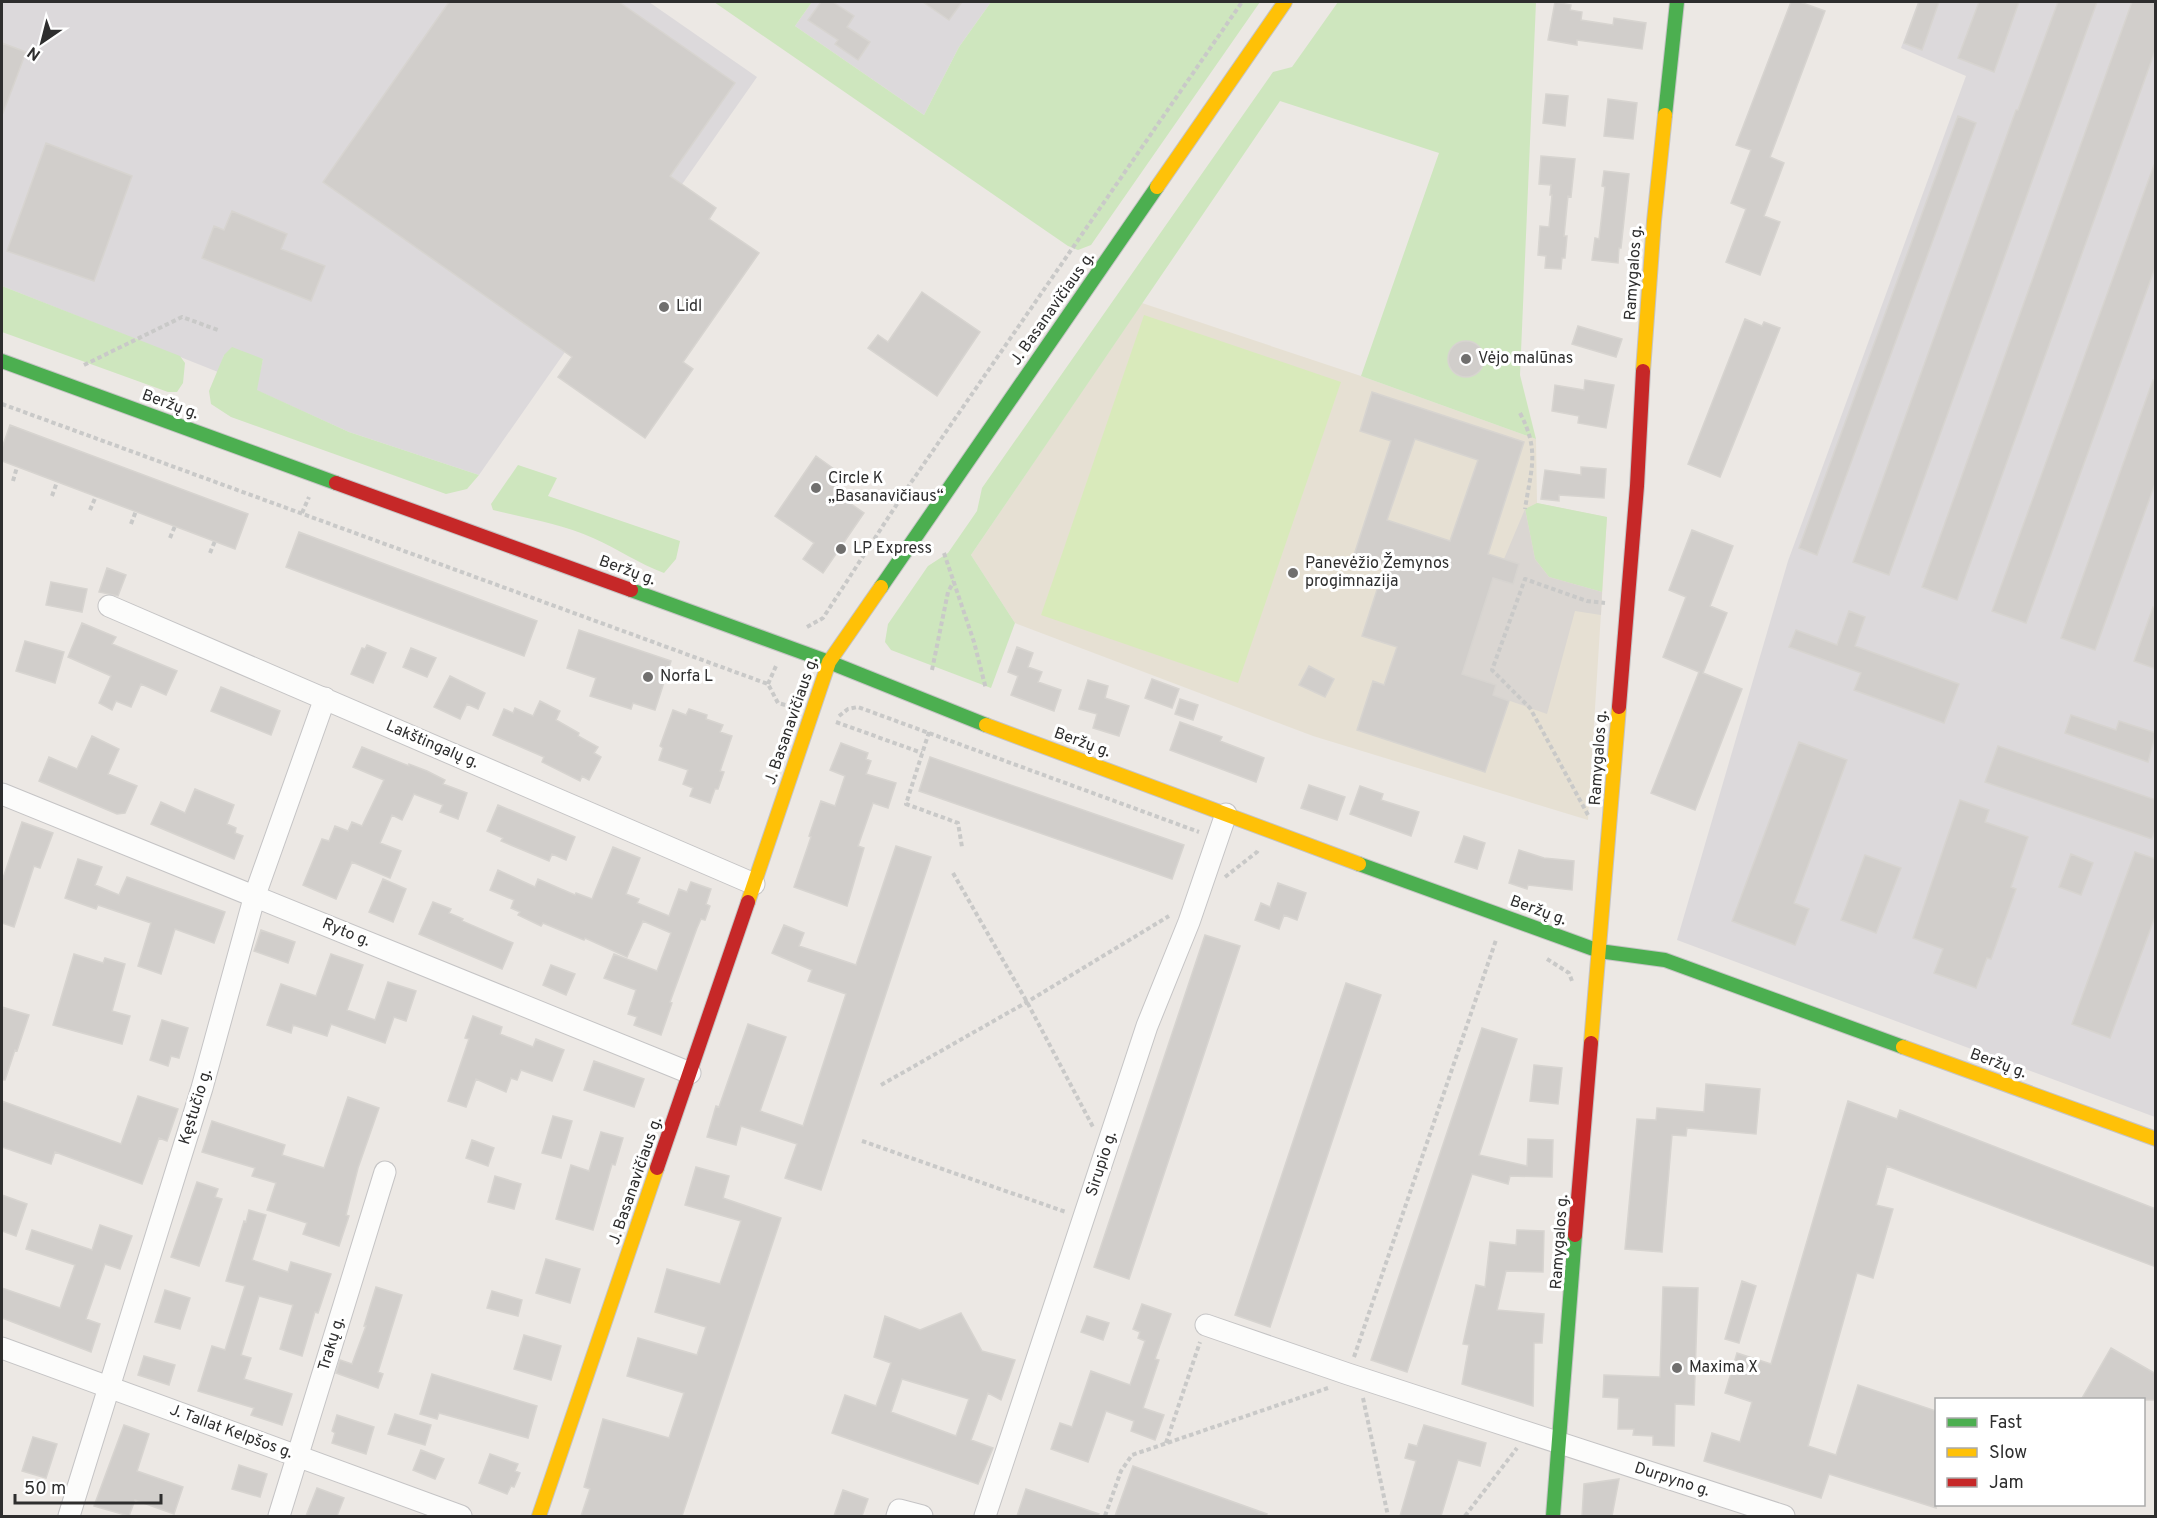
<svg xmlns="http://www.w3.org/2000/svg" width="2157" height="1518" font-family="Overpass,sans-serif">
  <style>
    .industrial { fill: #dcd9db }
    .education { fill: #e6e0d3 }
    .green { fill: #cee6be }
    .pitch { fill: #d9eabb }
    .plaza { fill: #dad6d2 }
    .building { fill: #d1cecb; stroke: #d7d4d0; stroke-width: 1.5; fill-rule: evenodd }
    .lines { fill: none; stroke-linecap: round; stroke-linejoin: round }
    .street-casing { stroke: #c5c4c5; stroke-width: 23 }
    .fast-casing { stroke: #c5c4c5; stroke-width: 16 }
    .slow-casing { stroke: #c5c4c5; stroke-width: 16 }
    .jam-casing { stroke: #c5c4c5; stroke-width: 16 }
    .path { stroke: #c9c9c8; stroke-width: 4; stroke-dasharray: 4.5 3; stroke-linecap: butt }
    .street { stroke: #fcfcfb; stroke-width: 21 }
    .fast { stroke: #4caf50; stroke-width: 14 }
    .slow { stroke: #ffc107; stroke-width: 14 }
    .jam { stroke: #c62828; stroke-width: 14 }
    .poi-dot { fill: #706f6e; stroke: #fff; stroke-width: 2 }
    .labels { text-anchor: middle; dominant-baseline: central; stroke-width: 6; stroke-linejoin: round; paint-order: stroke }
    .street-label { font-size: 16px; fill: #2e2e2e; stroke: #fff }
    .poi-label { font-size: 16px; fill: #2e2e2e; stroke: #fff; text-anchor: start }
  </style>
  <rect width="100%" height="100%" fill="#ece8e4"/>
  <path class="industrial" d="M2,2H649L757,77L479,475L349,432L256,390L263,359L224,355L218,372L2,286Z
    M812,2H991L959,47L924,115L795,26Z
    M1918,2H2155V1117L1677,940L1788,561L1966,76L1901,48Z"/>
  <path class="education" d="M1142,303L1361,376L1536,439L1537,503L1607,517L1588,820L1313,736L1015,623L971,555Z"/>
  <path class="green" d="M714,2H812L795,26L924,115L959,47L991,2H1260L1091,245L1078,250L1068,246Z
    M1338,2H1536L1520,375L1536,439L1361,376L1439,153L1280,101L971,555L1015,623L991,688L891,650L885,642L888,624L928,566L948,553L977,511L982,488L1273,72L1292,67Z
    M2,286L180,356L185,363L183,383L177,392H168L2,332Z
    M232,347L263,359L257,390L349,432L479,475L467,489L446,494L231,417L211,404L209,391L224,355Z
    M518,465L557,478L548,496L680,541L676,559L664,573C639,564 618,549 593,538C562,524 526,518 493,510L491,504Z
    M1537,503L1607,517L1602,592L1549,577L1535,559L1525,509Z"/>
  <path class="pitch" d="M1144,315L1341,382L1238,683L1041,615Z"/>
  <path class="plaza" d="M1525,509L1535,559L1549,577L1602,592L1601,615L1575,611L1547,714L1493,695L1496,685L1478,679L1457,687L1493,578L1504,559Z"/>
  <path class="building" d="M449,2H619L735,83L670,176L716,208L709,219L759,253L683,362L693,369L645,438L558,377L572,357L323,182Z
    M821,2H833L854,16L847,27L870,42L858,60L835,44L838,40L808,20Z
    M923,2H962L949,20Z
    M1555,2L1571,5L1570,10L1582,12L1581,20L1613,25L1614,18L1646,23L1642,49L1577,40V45L1548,40Z
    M1791,2H1800L1825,11L1770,157L1784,163L1764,216L1780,222L1760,275L1726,262L1746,209L1731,203L1751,150L1736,145Z
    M1919,2H1939L1922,50L1904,43Z
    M1979,2H2019L1994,72L1958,58Z
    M2058,2H2097L1889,575L1853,562L2016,110H2018Z
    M2132,2H2156V48L1957,600L1922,587Z
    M2,43L26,52L3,113H2Z
    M1546,94L1568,96L1565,126L1543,123Z
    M1608,99L1637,103L1633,139L1604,136Z
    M1958,116L1976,123L1817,555L1799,548Z
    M46,143L132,176L94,281L7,251Z
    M1541,156L1575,159L1571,197L1568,196L1564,236H1567L1565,258H1562L1561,269L1545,268L1546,256L1538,255L1540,226L1549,227L1552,195H1550L1551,185L1539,184Z
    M2154,165H2156V265L2026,623L1992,611Z
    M1604,171L1629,174L1621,248H1619L1618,263L1592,260L1595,238L1599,239L1605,187L1602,186Z
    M232,211L287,234L281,249L325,266L311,301L202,258L214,226L224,230Z
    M922,292L980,332L937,396L868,348L878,335L888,342Z
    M1745,319L1762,326L1764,322L1780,328L1720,477L1688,464Z
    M1578,326L1622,339L1616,357L1572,344Z
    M1448 359a18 18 0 1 1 36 0a18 18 0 1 1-36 0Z
    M1585,380L1614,385L1606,428L1578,423L1579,416L1552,411L1555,385L1584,390Z
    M2153,380L2156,381V481L2095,650L2061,638Z
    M1372,392L1524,442L1488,554L1519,564L1513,584L1493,578L1462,674L1496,685L1493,695L1509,701L1485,772L1357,730L1373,681L1384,685L1397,647L1362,636L1385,565L1354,555L1391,441L1360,431ZM1415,439L1478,460L1450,541L1387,520Z
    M10,425L248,514L235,549L2,461V448Z
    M816,456L845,477L834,492L864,513L823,573L803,559L814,543L775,516Z
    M1581,467L1606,469L1604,498L1559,495V501L1541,499L1545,470L1581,475Z
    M1692,530L1733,546L1710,606L1727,613L1703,673L1742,689L1695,810L1651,793L1699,672L1663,657L1686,597L1669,590Z
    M299,532L537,621L524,656L286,567Z
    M107,568L126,575L118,596L99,592Z
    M51,582L87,589L82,612L46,605Z
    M2153,607L2156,608V669L2134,661Z
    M1849,611L1865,617L1855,646L1959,684L1944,723L1854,690L1861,673L1789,647L1796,630L1837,645Z
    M82,623L116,637L112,644L177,671L166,695L141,684L131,707L116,701L112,710L99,703L111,676L68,657Z
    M579,630L671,661L655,710L633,703L631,709L590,696L596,678L567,668Z
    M25,641L64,652L55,683L16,671Z
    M367,645L386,653L373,683L351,674L362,648L365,649Z
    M1017,647L1033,653L1028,667L1042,672L1038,682L1061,690L1054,711L1011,695L1018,676L1008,672Z
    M411,648L436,658L427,677L403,667Z
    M1309,666L1334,679L1325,697L1299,685Z
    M450,676L485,693L478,709L467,704L460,719L434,707Z
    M1152,679L1179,689L1172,708L1145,698Z
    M1088,680L1108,686L1105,698L1129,706L1119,736L1093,728L1097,714L1079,709Z
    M221,687L280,711L271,735L211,711Z
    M1180,699L1198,705L1193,720L1175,714Z
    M540,701L560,711L556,720L579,733L578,736L598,747L594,753L601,757L589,780L582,776L580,781L542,762L544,757L493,735L504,709L513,713L515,708L533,716Z
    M689,709L707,715L706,719L723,725L720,732L732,736L720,771L724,772L718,789H715L710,803L690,796L693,788L683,784L688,770L659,760L663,748L660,746L673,710L686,715Z
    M2071,715L2116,730L2119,721L2156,733L2148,762L2065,733Z
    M1180,722L1222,737L1220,741L1264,758L1256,782L1170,750Z
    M92,736L119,749L108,774L137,786L125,813L117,814L39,781L49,757L77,769Z
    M1799,742L1847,760L1794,903L1809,909L1795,945L1732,921Z
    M841,743L868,753L866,759L871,761L866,774L896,783L888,808L873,803L858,846L864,848L847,906L794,887L811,837L809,836L821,801L835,806L845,776L830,770Z
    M1998,746L2156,800V828L2152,839L1985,782Z
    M362,747L409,766V764L427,771L445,780L443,784L467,793L458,819L440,812L443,805L414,794L402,820L392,815L380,843L401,851L390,878L352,862L336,899L303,885L322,839L329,841L335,826L348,831L352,822L362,826L384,780L353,767Z
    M930,757L1184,845L1172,879L919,791Z
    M1309,785L1345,797L1337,820L1301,808Z
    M1360,786L1383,794L1381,800L1419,812L1411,836L1350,814Z
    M195,789L234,805L227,824L236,828L235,833L243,836L234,859L151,824L161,802L185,813Z
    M1960,800L1989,810L1985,822L2028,837L2011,887L2016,889L1991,959L1987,958L1976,988L1934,973L1943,949L1913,938Z
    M498,805L575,837L566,860L552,854L549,861L501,841L503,838L487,831Z
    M22,822L53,833L40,868L34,866L14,927L2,923V881Z
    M1464,836L1485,843L1477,869L1455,862Z
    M896,846L931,857L821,1190L785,1178L797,1144L741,1126L736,1145L707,1137L716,1106L719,1107L748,1024L786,1037L760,1111L803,1126L846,994L808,981L812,970L772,953L784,925L804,933L799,946L856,965Z
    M613,847L640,858L626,894L639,899L637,903L669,916L679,889L687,892L691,882L711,889L706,904L710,906L705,920L701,919L697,928L670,1002L672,1003L661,1035L634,1025L637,1017L628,1014L636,990L604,978L614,954L657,971L671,933L643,921L627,957L585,938L584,940L543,923L541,926L518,915L520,912L511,908L514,900L490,890L498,870L535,887L538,879L575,895L576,893L592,899Z
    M1519,850L1544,858L1574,861L1572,890L1528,885L1527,889L1509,883Z
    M2135,852L2156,859V914L2110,1038L2072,1024Z
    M2071,854L2093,863L2081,895L2059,887Z
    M1865,855L1901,868L1876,933L1841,920Z
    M78,859L102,867L95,885L119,895L127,877L225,912L214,943L175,929L161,974L138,966L151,923L98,905L96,909L65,898Z
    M383,879L406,889L393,922L369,912Z
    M1278,883L1306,893L1297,920L1284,915L1279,929L1255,920L1261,903L1270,907Z
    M433,902L451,909L449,913L463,919L462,921L513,943L502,969L419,934Z
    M261,930L295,942L288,963L254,951Z
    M1205,935L1240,946L1129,1279L1094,1267Z
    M74,954L103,963L105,958L125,964L112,1011L130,1016L122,1044L53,1025Z
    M331,954L363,965L347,1010L375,1020L388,982L416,991L406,1021L394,1017L385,1043L331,1024L327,1036L293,1025L291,1033L267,1025L281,984L316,996Z
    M551,965L575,974L566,995L543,985Z
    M1346,983L1381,995L1270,1327L1235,1315Z
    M2,1007L29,1015L17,1051L15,1050L5,1080H2Z
    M473,1016L502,1027L500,1034L533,1047L536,1039L564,1050L552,1081L521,1070L517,1080L511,1078L506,1092L476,1079L466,1107L448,1101L469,1039L465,1038Z
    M162,1020L188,1028L179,1058L171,1056L168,1066L150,1060Z
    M1482,1028L1517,1039L1479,1155L1527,1166L1528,1139L1553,1140L1552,1177L1510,1176L1508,1184L1472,1174L1407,1372L1371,1360Z
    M594,1061L644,1079L634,1107L584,1090Z
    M1534,1065L1562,1068L1558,1104L1530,1101Z
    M1706,1084L1760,1089L1756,1134L1687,1128L1686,1136L1672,1135L1662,1252L1625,1249L1637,1119L1656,1120L1657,1108L1704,1112Z
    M138,1096L178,1109L167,1141L159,1138L142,1184L55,1152L51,1164L2,1147V1101L121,1144Z
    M348,1097L379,1108L358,1168L346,1215L349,1216L339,1246L303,1234L307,1223L267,1210L276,1183L252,1176L255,1168L202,1152L212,1121L285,1145L282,1155L324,1168Z
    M1848,1101L1897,1119L1900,1110L2156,1209V1267L1887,1166L1876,1205L1893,1209L1873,1278L1857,1273L1808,1446L1836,1455L1858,1385L1936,1411V1508L1829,1474L1821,1498L1704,1461L1712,1433L1740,1442L1752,1402L1725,1393L1737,1353L1771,1364Z
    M553,1116L572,1121L561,1158L542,1153Z
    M601,1132L623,1138L615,1165L612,1164L593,1230L556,1219L571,1165L589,1171Z
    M472,1140L494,1148L488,1166L466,1158Z
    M696,1167L729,1176L723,1198L781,1218L682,1516H581L590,1489L584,1487L603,1419L669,1438L684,1393L627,1376L638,1338L697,1355L706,1327L655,1312L667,1269L720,1284L741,1221L685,1205Z
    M495,1176L521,1184L514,1209L488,1202Z
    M197,1182L218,1189L215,1197L222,1199L199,1266L171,1257Z
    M2,1195L27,1204L16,1236L2,1231Z
    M249,1210L266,1215L252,1260L288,1272L291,1262L331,1274L318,1313L315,1312L302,1356L280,1349L293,1305L259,1296L241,1355L251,1358L244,1379L292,1394L282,1425L251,1415L254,1408L198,1391L212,1346L225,1350L245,1286L226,1281L244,1221L246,1222Z
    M100,1225L132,1236L120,1269L105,1264L86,1319L100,1324L91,1352L2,1318V1288L60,1308L75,1265L26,1249L32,1230L92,1250Z
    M1517,1230L1544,1231L1543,1272L1506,1271L1497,1310L1544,1314L1542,1343H1534L1533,1406L1462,1384L1469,1345L1463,1344L1476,1285L1485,1287L1490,1242L1516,1245Z
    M546,1259L580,1269L570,1303L536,1293Z
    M1742,1281L1756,1286L1739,1343L1725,1339Z
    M376,1287L402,1295L378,1372L383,1374L378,1388L336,1373L340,1360L352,1364L366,1326H364Z
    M1663,1287L1698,1288L1694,1405L1675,1404L1674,1446L1653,1445V1436L1633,1435L1634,1429H1618L1619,1398L1603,1397L1604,1375L1660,1377Z
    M165,1290L190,1298L180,1329L155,1322Z
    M492,1291L522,1300L518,1316L487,1308Z
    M1142,1304L1171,1314L1155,1359L1159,1360L1143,1408L1164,1415L1155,1440L1131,1431L1134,1421L1106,1411L1088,1462L1051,1449L1060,1423L1072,1427L1091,1371L1130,1385L1145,1341L1138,1338L1140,1332L1133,1329Z
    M961,1313L982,1351L1015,1360L1001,1400L988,1393L971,1440L993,1448L978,1484L832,1433L845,1395L876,1406L891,1363L874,1357L885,1316L920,1330ZM902,1379L969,1399L956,1436L891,1412Z
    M1087,1316L1109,1323L1103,1340L1081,1332Z
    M524,1335L561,1346L551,1380L514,1369Z
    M2111,1348L2156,1374V1400H2081Z
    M144,1356L175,1365L169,1385L138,1375Z
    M432,1374L537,1406L528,1438L439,1413L437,1419L420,1414Z
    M395,1414L431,1425L425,1445L388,1434Z
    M337,1415L374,1427L366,1454L332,1443L335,1433L332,1431Z
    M124,1425L149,1434L137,1471L183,1487L174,1514L135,1500L129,1516L94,1506Z
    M1424,1425L1486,1443L1480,1466L1458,1460L1441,1516H1400L1416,1461L1405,1458L1409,1444L1417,1446Z
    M33,1437L57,1444L46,1478L22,1471Z
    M421,1450L444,1459L435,1479L413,1470Z
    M490,1454L518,1464L515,1471L520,1473L514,1487L511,1486L507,1494L479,1483Z
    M239,1465L267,1474L260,1497L232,1489Z
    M1133,1466L1267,1514L1266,1516H1115Z
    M1619,1479L1612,1516H1582L1584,1484Z
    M317,1488L344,1498L337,1516H306Z
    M1026,1489L1099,1514L1098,1516H1017Z
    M843,1490L868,1499L862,1516H834Z"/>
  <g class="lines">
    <defs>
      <path id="street" d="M109,606L754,884
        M2,794L690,1073
        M1206,1325L1348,1374L1784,1516
        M2,1348L461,1516
        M69,1516L202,1088L255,895L325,698
        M279,1516L385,1172
        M897,1516L899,1510L922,1516
        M985,1516L1147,1026L1189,922L1226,814"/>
      <path id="fast" d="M1665,115L1677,2
        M2,361L336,483
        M881,587L1157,187
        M631,590L829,662L986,725
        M1359,864L1599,951L1665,960L1903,1047
        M1553,1516L1575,1235"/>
      <path id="slow" d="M1157,187L1285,2
        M1643,371L1654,221L1665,115
        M986,725L1359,864
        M748,902L829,662L881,587
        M1591,1043L1619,707
        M1903,1047L2156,1139
        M539,1516L657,1168"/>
      <path id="jam" d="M336,483L631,590
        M1619,707L1637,486L1643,371
        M657,1168L748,902
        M1575,1235L1591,1043"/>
    </defs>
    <use href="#street" class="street-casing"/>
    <use href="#fast" class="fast-casing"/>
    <use href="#slow" class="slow-casing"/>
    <use href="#jam" class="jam-casing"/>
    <path class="path" d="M84,365L182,317L218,330
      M2,404L768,684L778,703L789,706
      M1520,413C1540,451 1531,469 1525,509
      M13,481L17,467
      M52,496L57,482
      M90,510L96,496
      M302,513L309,497
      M131,524L136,511
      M170,538L175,526
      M210,553L215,541
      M944,553L974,642L986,689
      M807,627L823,618L910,484L1242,2
      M932,670L948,592L954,581
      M768,684L776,666
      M839,716L848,709L858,707L1199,832
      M836,722L922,753
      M929,732L906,804L958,823L962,847
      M1588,815L1530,708L1492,670L1525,579L1587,601L1605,603
      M953,873L1027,1002L1093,1127
      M1225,877L1257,852L1258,850
      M1547,959L1569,973L1572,981
      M881,1085L1027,1002L1169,916
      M862,1141L1066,1212
      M1354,1357L1496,940
      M1363,1398L1388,1516
      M1166,1443L1200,1342
      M1105,1516L1121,1471L1132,1455L1328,1388
      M1465,1516L1517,1448"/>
    <use href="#street" class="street"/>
    <use href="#fast" class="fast"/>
    <use href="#slow" class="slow"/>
    <use href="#jam" class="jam"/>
  </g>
  <g class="poi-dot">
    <circle cx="664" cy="307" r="6"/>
    <circle cx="1466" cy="359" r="6"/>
    <circle cx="816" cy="488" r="6"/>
    <circle cx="841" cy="549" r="6"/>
    <circle cx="1293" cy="573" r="6"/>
    <circle cx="648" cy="677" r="6"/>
    <circle cx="1677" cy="1368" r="6"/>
  </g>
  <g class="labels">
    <g class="street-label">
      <text transform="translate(1634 273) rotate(-86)">Ramygalos g.</text>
      <text transform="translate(1053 309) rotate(-55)">J. Basanavičiaus g.</text>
      <text transform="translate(170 405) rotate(20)">Beržų g.</text>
      <text transform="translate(627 571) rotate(20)">Beržų g.</text>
      <text transform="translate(792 721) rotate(-71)">J. Basanavičiaus g.</text>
      <text transform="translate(1082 743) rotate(20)">Beržų g.</text>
      <text transform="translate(432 745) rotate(23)">Lakštingalų g.</text>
      <text transform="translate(1599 758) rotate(-86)">Ramygalos g.</text>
      <text transform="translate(1538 911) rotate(20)">Beržų g.</text>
      <text transform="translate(346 933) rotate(22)">Ryto g.</text>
      <text transform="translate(1998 1064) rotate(20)">Beržų g.</text>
      <text transform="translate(196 1107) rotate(-73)">Kęstučio g.</text>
      <text transform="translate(1102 1164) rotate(-72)">Sirupio g.</text>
      <text transform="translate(636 1181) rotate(-71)">J. Basanavičiaus g.</text>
      <text transform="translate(1560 1242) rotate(-86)">Ramygalos g.</text>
      <text transform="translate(332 1344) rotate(-73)">Trakų g.</text>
      <text transform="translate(231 1432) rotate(20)">J. Tallat Kelpšos g.</text>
      <text transform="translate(1672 1480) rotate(18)">Durpyno g.</text>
    </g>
    <g class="poi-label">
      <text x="676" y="307">Lidl</text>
      <text x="1478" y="359">Vėjo malūnas</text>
      <text x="828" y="479">Circle K<tspan x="828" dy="18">„Basanavičiaus“</tspan></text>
      <text x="853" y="549">LP Express</text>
      <text x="1305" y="564">Panevėžio Žemynos<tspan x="1305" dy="18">progimnazija</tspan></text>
      <text x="660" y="677">Norfa L</text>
      <text x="1689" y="1368">Maxima X</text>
    </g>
  </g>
  <rect width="2157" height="1518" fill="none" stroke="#2e2e2e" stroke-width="6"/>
  <rect x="1935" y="1398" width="210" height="108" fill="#ffffff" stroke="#ababab" stroke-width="1.5"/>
  <rect x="1947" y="1418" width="30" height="9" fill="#4caf50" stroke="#ababab" stroke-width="1.5"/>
  <text x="1989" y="1428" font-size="18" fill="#2e2e2e">Fast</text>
  <rect x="1947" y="1448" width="30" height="9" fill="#ffc107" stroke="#ababab" stroke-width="1.5"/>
  <text x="1989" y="1458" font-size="18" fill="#2e2e2e">Slow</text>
  <rect x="1947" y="1478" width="30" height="9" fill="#c62828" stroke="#ababab" stroke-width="1.5"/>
  <text x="1989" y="1488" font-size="18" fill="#2e2e2e">Jam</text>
  <g transform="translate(42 42) rotate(215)" stroke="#ffffff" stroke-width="4.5" paint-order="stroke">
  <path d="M0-4.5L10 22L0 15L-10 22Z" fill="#2e2e2e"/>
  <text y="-9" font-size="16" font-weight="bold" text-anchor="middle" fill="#2e2e2e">N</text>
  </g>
  <path d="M15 1494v9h146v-9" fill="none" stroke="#2e2e2e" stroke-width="3"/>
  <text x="24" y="1494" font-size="18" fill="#2e2e2e" stroke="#ffffff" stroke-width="4.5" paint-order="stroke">50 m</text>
</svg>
